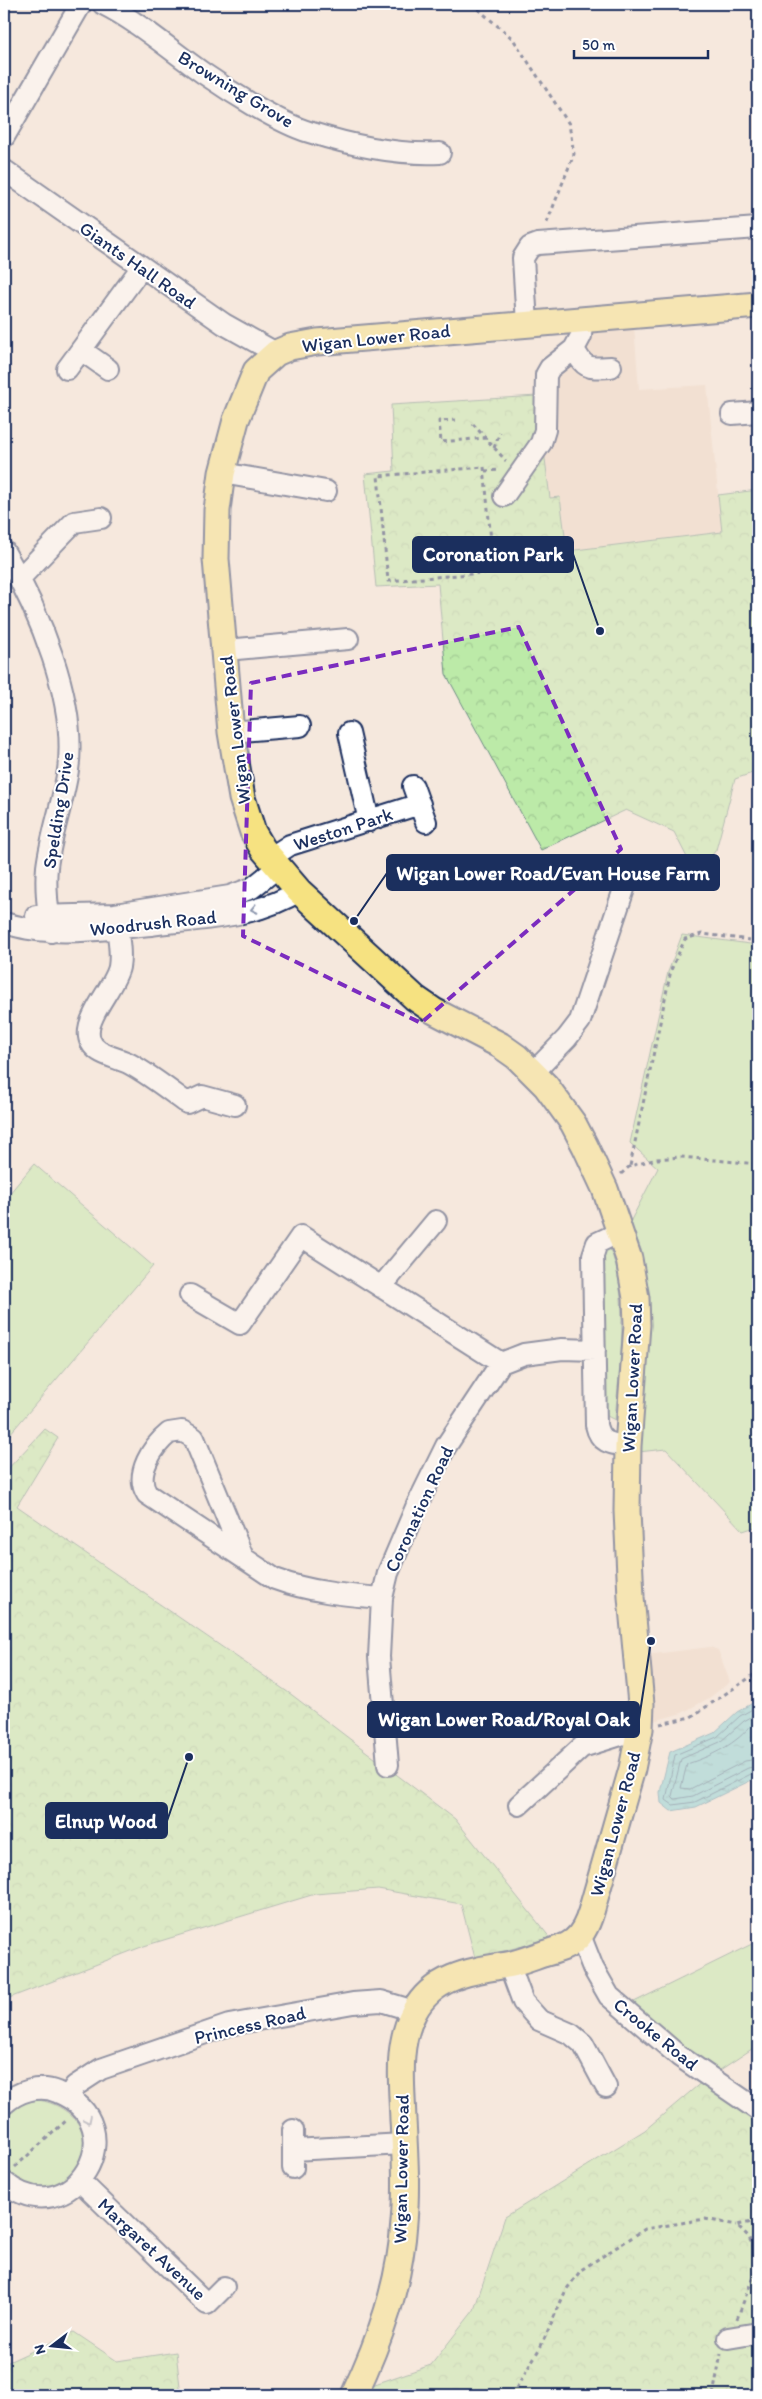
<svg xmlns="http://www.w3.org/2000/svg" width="762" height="2399" font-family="Itim,sans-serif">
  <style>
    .built { fill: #eed8c6 }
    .green { fill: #bceaa8; stroke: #6c8c83 }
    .forest { fill: url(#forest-crowns); stroke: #6c8c83 }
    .water { fill: url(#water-ripples); stroke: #5890a7 }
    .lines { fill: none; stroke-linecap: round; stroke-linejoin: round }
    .shore { stroke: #43708f; stroke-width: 1 }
    .minor-casing { stroke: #1b2f5e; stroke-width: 24 }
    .major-casing { stroke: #1b2f5e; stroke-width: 29 }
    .path { stroke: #1b2f5e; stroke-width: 3; stroke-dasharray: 4 4; stroke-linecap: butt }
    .minor { stroke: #fff; stroke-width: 20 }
    .major { stroke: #f6e281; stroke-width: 25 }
    .oneway { stroke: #8d97ae }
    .marked { fill: none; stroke: #7b2cbf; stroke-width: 4; stroke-dasharray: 10 6; stroke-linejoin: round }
    .labels { text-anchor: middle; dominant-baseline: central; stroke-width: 4; stroke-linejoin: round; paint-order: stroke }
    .street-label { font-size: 19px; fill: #1b2f5e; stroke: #fff }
    .leader { fill: none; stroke: #1b2f5e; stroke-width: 2 }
    .callout-dot { fill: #1b2f5e; stroke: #fff; stroke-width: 2 }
    .callout { fill: #1b2f5e; stroke: #1b2f5e; stroke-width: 2 }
    .callout-label { font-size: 20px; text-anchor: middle; font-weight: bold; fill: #fff }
  </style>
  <defs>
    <pattern id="forest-crowns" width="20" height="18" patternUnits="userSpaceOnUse" patternTransform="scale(1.25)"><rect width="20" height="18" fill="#bceaa8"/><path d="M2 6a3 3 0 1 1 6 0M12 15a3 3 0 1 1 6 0" fill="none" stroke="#a1c993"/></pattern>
    <pattern id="water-ripples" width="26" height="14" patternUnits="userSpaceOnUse" patternTransform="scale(1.25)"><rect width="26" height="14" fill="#80d1d8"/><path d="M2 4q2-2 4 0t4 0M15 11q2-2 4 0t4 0" fill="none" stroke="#68aab2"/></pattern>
  </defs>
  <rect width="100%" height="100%" fill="#f5e8dd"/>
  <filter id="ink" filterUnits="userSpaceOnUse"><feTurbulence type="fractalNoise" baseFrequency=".02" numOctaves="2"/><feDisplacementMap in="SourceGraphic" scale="10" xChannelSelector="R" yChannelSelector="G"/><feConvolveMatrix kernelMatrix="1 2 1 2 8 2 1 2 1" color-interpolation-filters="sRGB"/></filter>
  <g filter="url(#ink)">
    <path class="built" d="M634,326L639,389L707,385L722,532L567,551L560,497L550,498L543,444L551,379L594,328Z
      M710,1647L718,1650L730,1682L709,1698L682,1713L654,1721L646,1655Z"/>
    <path class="green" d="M682,935L758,945V1526L743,1531L666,1449L638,1452L646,1290L642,1252L630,1222L658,1168L630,1143L668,972Z
      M34,1164L153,1266L4,1441V1200Z
      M609,1247C631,1295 619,1368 615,1420L605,1415L602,1255Z
      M758,1941V2045L717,2072L632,2003Z
      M38,2100C73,2105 101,2139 73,2171C70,2175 65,2183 60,2185C53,2189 38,2189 30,2190L4,2174V2117C14,2106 23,2102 38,2100Z"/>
    <path class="forest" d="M537,396L550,498L560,497L567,551L722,532L718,495L758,490V771L735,779L716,850L696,875L674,832L626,810L541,850L446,674L438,584L376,587L365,474L394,471L391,405Z
      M45,1429L58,1438L17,1506L292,1695L455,1819L551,1939L475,1958L461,1904L378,1889L315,1894L144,1946L4,2000V1473Z
      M703,2081L758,2122V2372L753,2387L754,2395H362L366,2387L431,2365L474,2310L505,2217L645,2130Z
      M74,2332L117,2361L176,2352L181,2395H4V2364Z"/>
    <path class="water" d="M758,1700V1777L696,1807L671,1811L661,1803L660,1792L670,1752L714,1733L737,1712Z"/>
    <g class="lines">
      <path class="shore" d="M758,1706L740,1716L717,1737L675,1755L666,1800L673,1805L695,1802L751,1774L758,1773
        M758,1713L744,1721L720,1742L681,1759L672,1796L675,1799L693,1796L748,1768L758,1766
        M758,1721C749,1726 745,1733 737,1739C722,1751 705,1758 687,1764L681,1788L690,1789L745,1761L758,1759"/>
      <defs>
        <path id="minor" d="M103,4C139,22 170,50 203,73C229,91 279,123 309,132C350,145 398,155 440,153
          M4,137L81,4
          M4,170L224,324L276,353
          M582,319L581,336L574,349C585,370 589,368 611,367
          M527,324L523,258L530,247L538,244L758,228
          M81,350L108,369
          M67,369L141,268
          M732,414L758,412
          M222,473L326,491
          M504,496L541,443L545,430L546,375L550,368L574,349
          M4,551C38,609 78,702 68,770C63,803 51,834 47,867C45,888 48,910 51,932
          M20,578L74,522L101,518
          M226,650L348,639
          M231,732L300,726
          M349,733L369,821
          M413,786L426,822
          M270,858L290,845L420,804
          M115,914C117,931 122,950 119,967C114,992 69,1030 99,1051C108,1057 121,1059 130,1064C150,1075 169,1090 187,1103L202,1096L235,1105
          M36,916L115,914L230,896L252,888L277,868
          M4,923C19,927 33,931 49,931C82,933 118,928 151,925C200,919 256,918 299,891
          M534,1072L567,1038L580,1021L624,889
          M620,1232L597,1243L593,1255L596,1425C600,1444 612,1444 628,1446
          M381,1287L436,1221
          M190,1295L240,1324L301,1236L501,1363
          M243,1557L194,1438L182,1431L169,1433C153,1446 134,1474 147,1494L275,1579C310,1592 345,1595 382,1598
          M388,1765L379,1657L382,1598L388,1573L417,1505L446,1446L501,1363L524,1354L562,1349L595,1350
          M519,1805L582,1747L640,1729
          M580,1935L593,1968L609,1996L679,2056L758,2110
          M509,1964L523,2002L539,2020L571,2034L583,2044L606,2087
          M69,2096L75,2086L101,2069L229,2025L353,2003L381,2001L414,2011
          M4,2104C17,2092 39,2084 57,2092C139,2125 71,2238 4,2182
          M293,2150L404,2144
          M293,2168V2130
          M80,2181L207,2304L224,2287
          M728,2338L758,2333"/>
        <path id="major" d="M354,2395C380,2340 400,2284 404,2222C407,2188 405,2154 403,2120C402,2085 396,2045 414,2012C433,1976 471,1971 507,1965C519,1963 531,1958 543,1954C553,1951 566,1948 574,1941C583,1934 588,1922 591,1912L632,1769L640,1729L641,1704L631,1597L627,1511L628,1446L637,1325L636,1298L629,1259L605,1189L585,1146L573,1123L546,1086L517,1057L500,1045L434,1011L415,998L299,891L263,849L253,832L242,798L231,732L216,559L217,510L222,473L236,420L256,371L276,353L290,347L317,342L758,305"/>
      </defs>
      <use href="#minor" class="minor-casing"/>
      <use href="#major" class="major-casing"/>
      <path class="path" d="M472,4L513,39L569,124L574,154L546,225
        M456,420L439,421L441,442L485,438
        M473,424L506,461
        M494,448L500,432
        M484,467L494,572L388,581L378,476Z
        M485,471L499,470
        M758,941L702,934L685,939L671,970L630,1166L657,1159L681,1157L758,1164
        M621,1174L630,1166
        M660,1724L691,1717L758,1672
        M15,2167L68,2119
        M758,2221L737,2225L748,2236L758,2255
        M737,2319L758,2264
        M512,2395L541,2346L566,2290L581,2270L645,2229L705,2219L737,2225
        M713,2395L721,2354"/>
      <use href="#minor" class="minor"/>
      <use href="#major" class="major"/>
    </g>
    <defs><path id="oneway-chevron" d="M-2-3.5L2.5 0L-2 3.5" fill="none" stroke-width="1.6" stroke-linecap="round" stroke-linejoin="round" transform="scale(1.25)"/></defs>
    <g class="oneway">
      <use href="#oneway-chevron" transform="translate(254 909) rotate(168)"/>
      <use href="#oneway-chevron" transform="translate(88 2120) rotate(64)"/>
    </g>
  </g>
  <path d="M0 0H762V2399H0ZM519,627L621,849L421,1023L243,936L251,683Z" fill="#f5e8dd" fill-opacity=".55" fill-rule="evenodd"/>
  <path class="marked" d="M519,627L621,849L421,1023L243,936L251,683Z"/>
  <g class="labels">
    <g class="street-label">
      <text transform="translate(236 89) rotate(31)">Browning Grove</text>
      <text transform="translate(138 265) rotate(35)">Giants Hall Road</text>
      <text transform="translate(376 338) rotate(-6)">Wigan Lower Road</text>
      <text transform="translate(235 730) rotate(-97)">Wigan Lower Road</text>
      <text transform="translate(58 810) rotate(-81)">Spelding Drive</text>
      <text transform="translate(343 829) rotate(-18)">Weston Park</text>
      <text transform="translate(153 923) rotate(-6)">Woodrush Road</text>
      <text transform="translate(632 1378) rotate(-87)">Wigan Lower Road</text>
      <text transform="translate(419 1509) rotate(-65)">Coronation Road</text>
      <text transform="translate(615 1824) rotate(-75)">Wigan Lower Road</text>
      <text transform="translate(250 2025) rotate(-13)">Princess Road</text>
      <text transform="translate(656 2034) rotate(39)">Crooke Road</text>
      <text transform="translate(401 2169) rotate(-89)">Wigan Lower Road</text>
      <text transform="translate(152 2249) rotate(43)">Margaret Avenue</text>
    </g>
  </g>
  <path class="leader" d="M600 631L573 554M354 921L387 873M651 1641L639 1719M189 1757L167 1821"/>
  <g class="callout-dot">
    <circle cx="600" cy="631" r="5"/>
    <circle cx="354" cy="921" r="5"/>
    <circle cx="651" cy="1641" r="5"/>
    <circle cx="189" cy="1757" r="5"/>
  </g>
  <g class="callout">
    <rect x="413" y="537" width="160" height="35" rx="5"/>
    <rect x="387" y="855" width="332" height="35" rx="5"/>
    <rect x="368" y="1702" width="271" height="35" rx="5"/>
    <rect x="46" y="1803" width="121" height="35" rx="5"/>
  </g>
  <g class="callout-label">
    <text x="493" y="561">Coronation Park</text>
    <text x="553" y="880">Wigan Lower Road/Evan House Farm</text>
    <text x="504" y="1726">Wigan Lower Road/Royal Oak</text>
    <text x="106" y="1828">Elnup Wood</text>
  </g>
  <rect width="762" height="2399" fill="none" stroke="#fff" stroke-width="20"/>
  <rect x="10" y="10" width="742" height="2379" fill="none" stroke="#1b2f5e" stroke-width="2" filter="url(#ink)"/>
  <g transform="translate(52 2346) rotate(254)" stroke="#ffffff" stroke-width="4" paint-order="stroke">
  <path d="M0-4L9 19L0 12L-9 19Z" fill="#1b2f5e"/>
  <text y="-8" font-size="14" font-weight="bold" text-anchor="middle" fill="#1b2f5e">N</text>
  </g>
  <path d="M574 50v8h134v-8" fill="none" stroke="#1b2f5e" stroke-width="2.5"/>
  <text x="582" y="50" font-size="15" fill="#1b2f5e" stroke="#ffffff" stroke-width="4" paint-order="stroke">50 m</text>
</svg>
